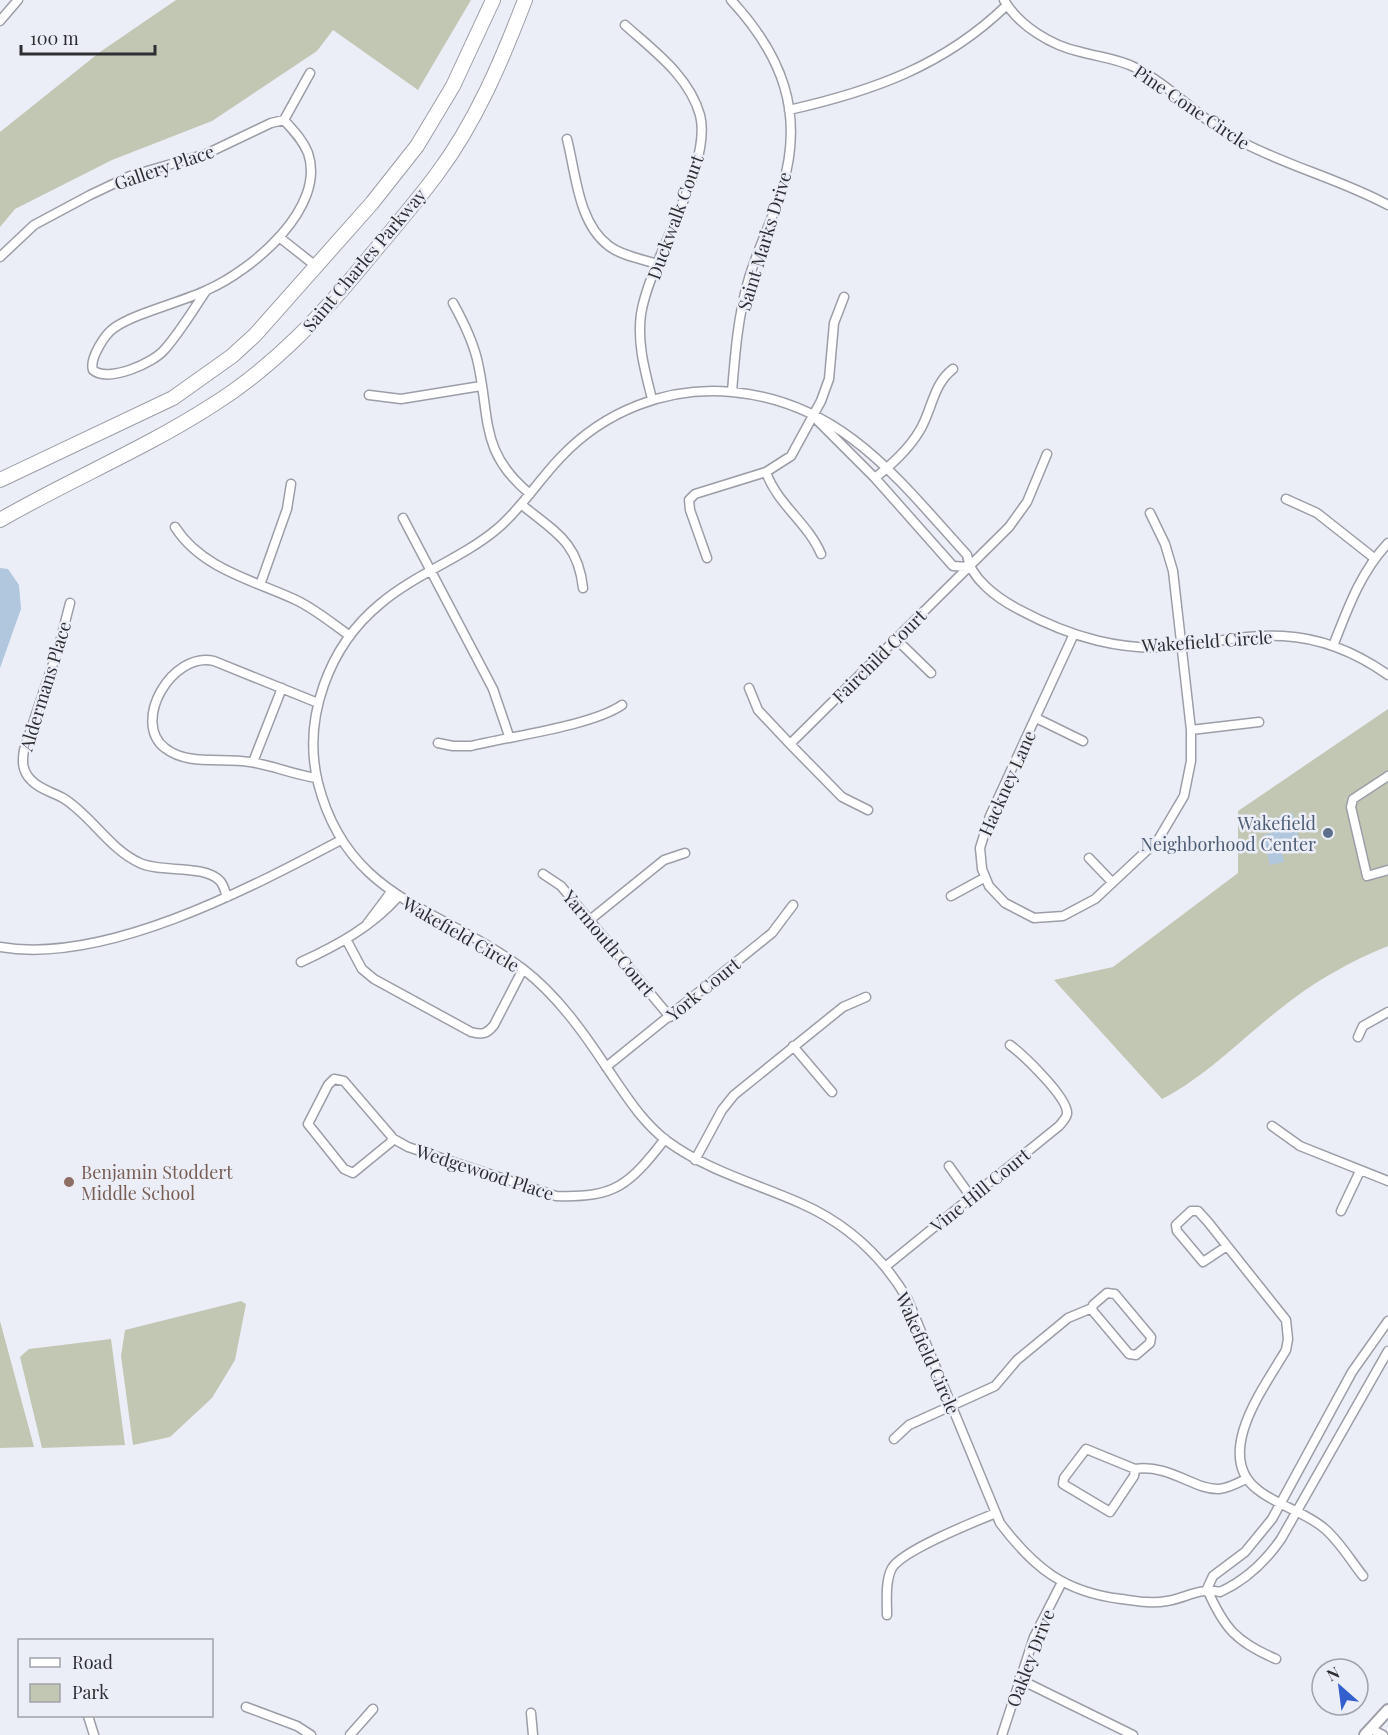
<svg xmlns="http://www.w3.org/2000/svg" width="1388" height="1735" font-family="'Playfair Display',serif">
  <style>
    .green { fill: #c1c7b3 }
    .water { fill: #b0c7de }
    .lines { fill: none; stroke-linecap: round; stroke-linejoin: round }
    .minor-casing { stroke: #9c9ea7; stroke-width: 11 }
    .tertiary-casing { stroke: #9c9ea7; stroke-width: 14 }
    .primary-casing { stroke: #9c9ea7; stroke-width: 16 }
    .minor { stroke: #fff; stroke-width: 8 }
    .tertiary { stroke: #fff; stroke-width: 10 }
    .primary { stroke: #fff; stroke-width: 14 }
    .service-dot { fill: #5c6f8a; stroke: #eceef7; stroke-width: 2 }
    .education-dot { fill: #8d6e63; stroke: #eceef7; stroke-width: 2 }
    .labels { text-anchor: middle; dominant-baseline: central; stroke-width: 5; stroke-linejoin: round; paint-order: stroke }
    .street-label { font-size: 18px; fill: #2e2f33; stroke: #eceef7 }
    .service-label { font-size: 18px; fill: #4e5e75; stroke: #eceef7; text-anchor: end }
    .education-label { font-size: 18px; fill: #785e54; stroke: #eceef7; text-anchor: start }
  </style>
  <rect width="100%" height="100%" fill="#eceef7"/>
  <path class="green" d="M176,0H471L418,90L333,30L317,51L212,121L112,160L15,209L0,227V132L100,52Z
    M1388,709V946C1350,961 1312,983 1280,1009C1241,1039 1207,1076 1162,1099L1054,980L1113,967L1238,873V811Z
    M241,1301L246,1304L235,1360L212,1398L170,1437L133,1445L121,1356L125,1330Z
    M0,1321L34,1447L0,1448Z
    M111,1339L125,1445L42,1448L20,1357L29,1349Z"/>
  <path class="water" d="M0,568L8,569L19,585L21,609L0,668Z
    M1293,813L1300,843L1281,848L1284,862L1270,865L1263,835L1282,830L1279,816Z"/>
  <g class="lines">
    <defs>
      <path id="minor" d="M731,0C782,55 805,113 782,188C773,219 758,248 749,278C738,315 735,354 732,392
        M1004,0C1019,26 1052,46 1081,52C1099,57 1118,59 1134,67C1172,86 1200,120 1238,140C1286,166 1340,179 1388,205
        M0,21L18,0
        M625,25C654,51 689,76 700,115C713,166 650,258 641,314C637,344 645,371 652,399
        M789,110C873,91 944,66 1007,5
        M284,120L310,73
        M567,139C576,174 578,223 609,246C622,256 642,259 657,264
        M279,237L317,267
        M0,257L34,225L90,195L130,176L206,154L271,123L284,120C293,130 303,140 308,153C327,208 251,271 207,290C182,302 135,313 114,328C105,334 89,359 93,370C108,383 154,363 165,349C180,332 193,310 206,291
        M453,303C463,321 472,339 477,359C491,417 478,451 530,494
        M369,395L401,399L481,386
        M817,420L875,478L953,566L969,567
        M766,472C777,504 808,523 821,554
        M875,478C892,464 909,449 920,430C932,410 933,384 953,369
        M1286,499L1317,513L1374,558
        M522,505C555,532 578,542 583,588
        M403,518L493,689L509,736
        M175,527C202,569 253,580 296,600C315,609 333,624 350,636
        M707,558L690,510L689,500L695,494L766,472L791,456L821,401L829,379L834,323L844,297
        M260,585L287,509L291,484
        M70,603L59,646L24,750C22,761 22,771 31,780C39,789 52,792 63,798C91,815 109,849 140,863C161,873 204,864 220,881C224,885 225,892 227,897
        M1073,636L990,816L980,848L982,869L989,886L1005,903L1034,918L1063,916L1095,899L1158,840L1184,796L1191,761V730L1173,571L1165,544L1150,513
        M896,639L931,673
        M1333,646C1348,608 1360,573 1388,543
        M1388,675C1357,653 1321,638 1283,636C1250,634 1216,642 1183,646C1123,653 1070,637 1018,609C997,598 970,578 967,555C898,479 842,402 732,392C667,386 604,411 560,458C538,481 521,509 497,529C461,559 415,574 380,604C329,646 302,718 318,783C348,901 441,907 523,969C557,995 584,1033 607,1068C625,1094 641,1121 667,1141C708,1171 755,1183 800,1203C846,1223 883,1257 908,1300L1000,1523C1034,1568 1064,1592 1121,1599C1136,1601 1151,1604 1167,1601C1186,1598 1200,1587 1220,1592C1246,1580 1265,1562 1281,1539L1388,1351
        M749,688L758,710L790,744L842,797L868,810
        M1036,718L1083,741
        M1191,730L1259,722
        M438,743L453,746H471C511,736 591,726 622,705
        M790,744L1009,527L1027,502L1047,454
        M253,762L282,688
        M1388,776L1353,799L1351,807L1367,876L1388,870
        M317,778C294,775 272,765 250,762C223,757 187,766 165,748C131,722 172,651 214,661L318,703
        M1089,858L1112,882
        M543,874L561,886L670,1017
        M951,896L984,878
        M591,919L664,860L685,853
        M367,924L391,892
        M347,941L362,969L374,979L471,1032C482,1035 487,1034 494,1025L523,969
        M0,947C105,965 250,888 341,840
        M301,962C338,945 371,927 398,897
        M1358,1037L1363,1026L1388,1012
        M793,1046L832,1092
        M606,1067L772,933L793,905
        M334,1079L344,1081L392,1137L391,1142L353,1173L344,1169L308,1124L328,1085Z
        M1272,1126L1300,1146L1388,1181
        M392,1138L408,1147L556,1196C616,1198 629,1185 665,1139
        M695,1160L722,1110L734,1095L843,1007L866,997
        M949,1166L971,1197
        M1341,1211L1360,1171
        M1227,1246L1203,1262L1177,1231L1176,1225L1191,1211H1198L1208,1222L1286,1320L1288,1339L1286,1350C1265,1386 1212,1455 1258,1490C1278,1506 1306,1512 1325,1529C1340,1542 1351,1561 1363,1576
        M885,1267L1059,1126C1062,1122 1066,1119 1067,1114C1069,1098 1022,1054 1010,1045
        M1107,1293L1115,1294L1151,1337L1150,1343L1136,1355L1129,1354L1092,1310L1093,1305Z
        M894,1439L909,1425L995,1386L1017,1360L1068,1318L1092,1308
        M1086,1449L1135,1469L1134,1476L1110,1512L1063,1484L1064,1478Z
        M1135,1469C1170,1464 1194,1490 1219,1489C1229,1488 1238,1483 1246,1479
        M1207,1589L1213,1576L1245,1552L1272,1519L1352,1372L1388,1321
        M1207,1589C1224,1628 1236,1642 1276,1659
        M887,1615C887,1601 885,1581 892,1568C903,1550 974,1522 996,1513
        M1019,1679L1133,1735
        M246,1707L297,1726L311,1735
        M531,1713L533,1735
        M88,1716L94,1735
        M1371,1729L1383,1735
        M350,1735L373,1709
        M1002,1735L1034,1637L1061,1584"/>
      <path id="tertiary" d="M1365,1735L1388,1710"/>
      <path id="primary" d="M0,480L173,398L232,356L255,335L372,203L417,146L453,86L493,0
        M0,520C69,480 144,449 211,406C275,366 325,312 372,254C394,228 417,201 437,174C476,122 502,60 525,0"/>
    </defs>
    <use href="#minor" class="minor-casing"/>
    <use href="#tertiary" class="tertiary-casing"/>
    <use href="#primary" class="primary-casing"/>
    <use href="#minor" class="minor"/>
    <use href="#tertiary" class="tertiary"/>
    <use href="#primary" class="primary"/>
  </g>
  <circle class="service-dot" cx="1328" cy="833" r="6"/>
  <circle class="education-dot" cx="69" cy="1182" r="6"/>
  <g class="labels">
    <g class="street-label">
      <text transform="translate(1192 107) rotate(34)">Pine Cone Circle</text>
      <text transform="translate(164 167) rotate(-19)">Gallery Place</text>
      <text transform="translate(675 217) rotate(-70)">Duckwalk Court</text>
      <text transform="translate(764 241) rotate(-73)">Saint Marks Drive</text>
      <text transform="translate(364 260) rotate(-50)">Saint Charles Parkway</text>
      <text transform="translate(1207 641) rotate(-4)">Wakefield Circle</text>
      <text transform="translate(879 656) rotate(-45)">Fairchild Court</text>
      <text transform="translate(45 686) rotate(-73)">Aldermans Place</text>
      <text transform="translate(1007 783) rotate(-66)">Hackney Lane</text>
      <text transform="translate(461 934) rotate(30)">Wakefield Circle</text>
      <text transform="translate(609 943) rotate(50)">Yarmouth Court</text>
      <text transform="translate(703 989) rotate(-39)">York Court</text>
      <text transform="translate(485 1172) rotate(18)">Wedgewood Place</text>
      <text transform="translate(980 1190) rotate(-39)">Vine Hill Court</text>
      <text transform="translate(928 1353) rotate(66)">Wakefield Circle</text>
      <text transform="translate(1030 1658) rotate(-69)">Oakley Drive</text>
    </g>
    <g class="service-label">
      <text x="1316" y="823">Wakefield<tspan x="1316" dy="21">Neighborhood Center</tspan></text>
    </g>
    <g class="education-label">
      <text x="81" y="1172">Benjamin Stoddert<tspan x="81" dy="21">Middle School</tspan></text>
    </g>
  </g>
  <rect x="18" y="1639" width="195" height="78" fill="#eceef7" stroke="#a0a2a9" stroke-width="1.5"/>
  <rect x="30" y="1658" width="30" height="9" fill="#ffffff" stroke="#a0a2a9" stroke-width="1.5"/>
  <text x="72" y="1669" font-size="18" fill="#2e2f33">Road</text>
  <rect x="30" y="1684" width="30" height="18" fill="#c1c7b3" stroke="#a0a2a9" stroke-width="1.5"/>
  <text x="72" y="1699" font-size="18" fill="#2e2f33">Park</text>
  <g transform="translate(1340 1687) rotate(332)"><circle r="28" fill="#eceef7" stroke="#a0a2a9" stroke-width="1.5"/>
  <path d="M0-4.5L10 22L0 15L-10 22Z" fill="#345fcf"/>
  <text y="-9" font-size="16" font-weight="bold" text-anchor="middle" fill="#2e2f33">N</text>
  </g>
  <path d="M21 45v9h134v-9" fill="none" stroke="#2e2f33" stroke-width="3"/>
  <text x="30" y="45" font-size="18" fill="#2e2f33" stroke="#eceef7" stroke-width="4.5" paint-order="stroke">100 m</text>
</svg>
